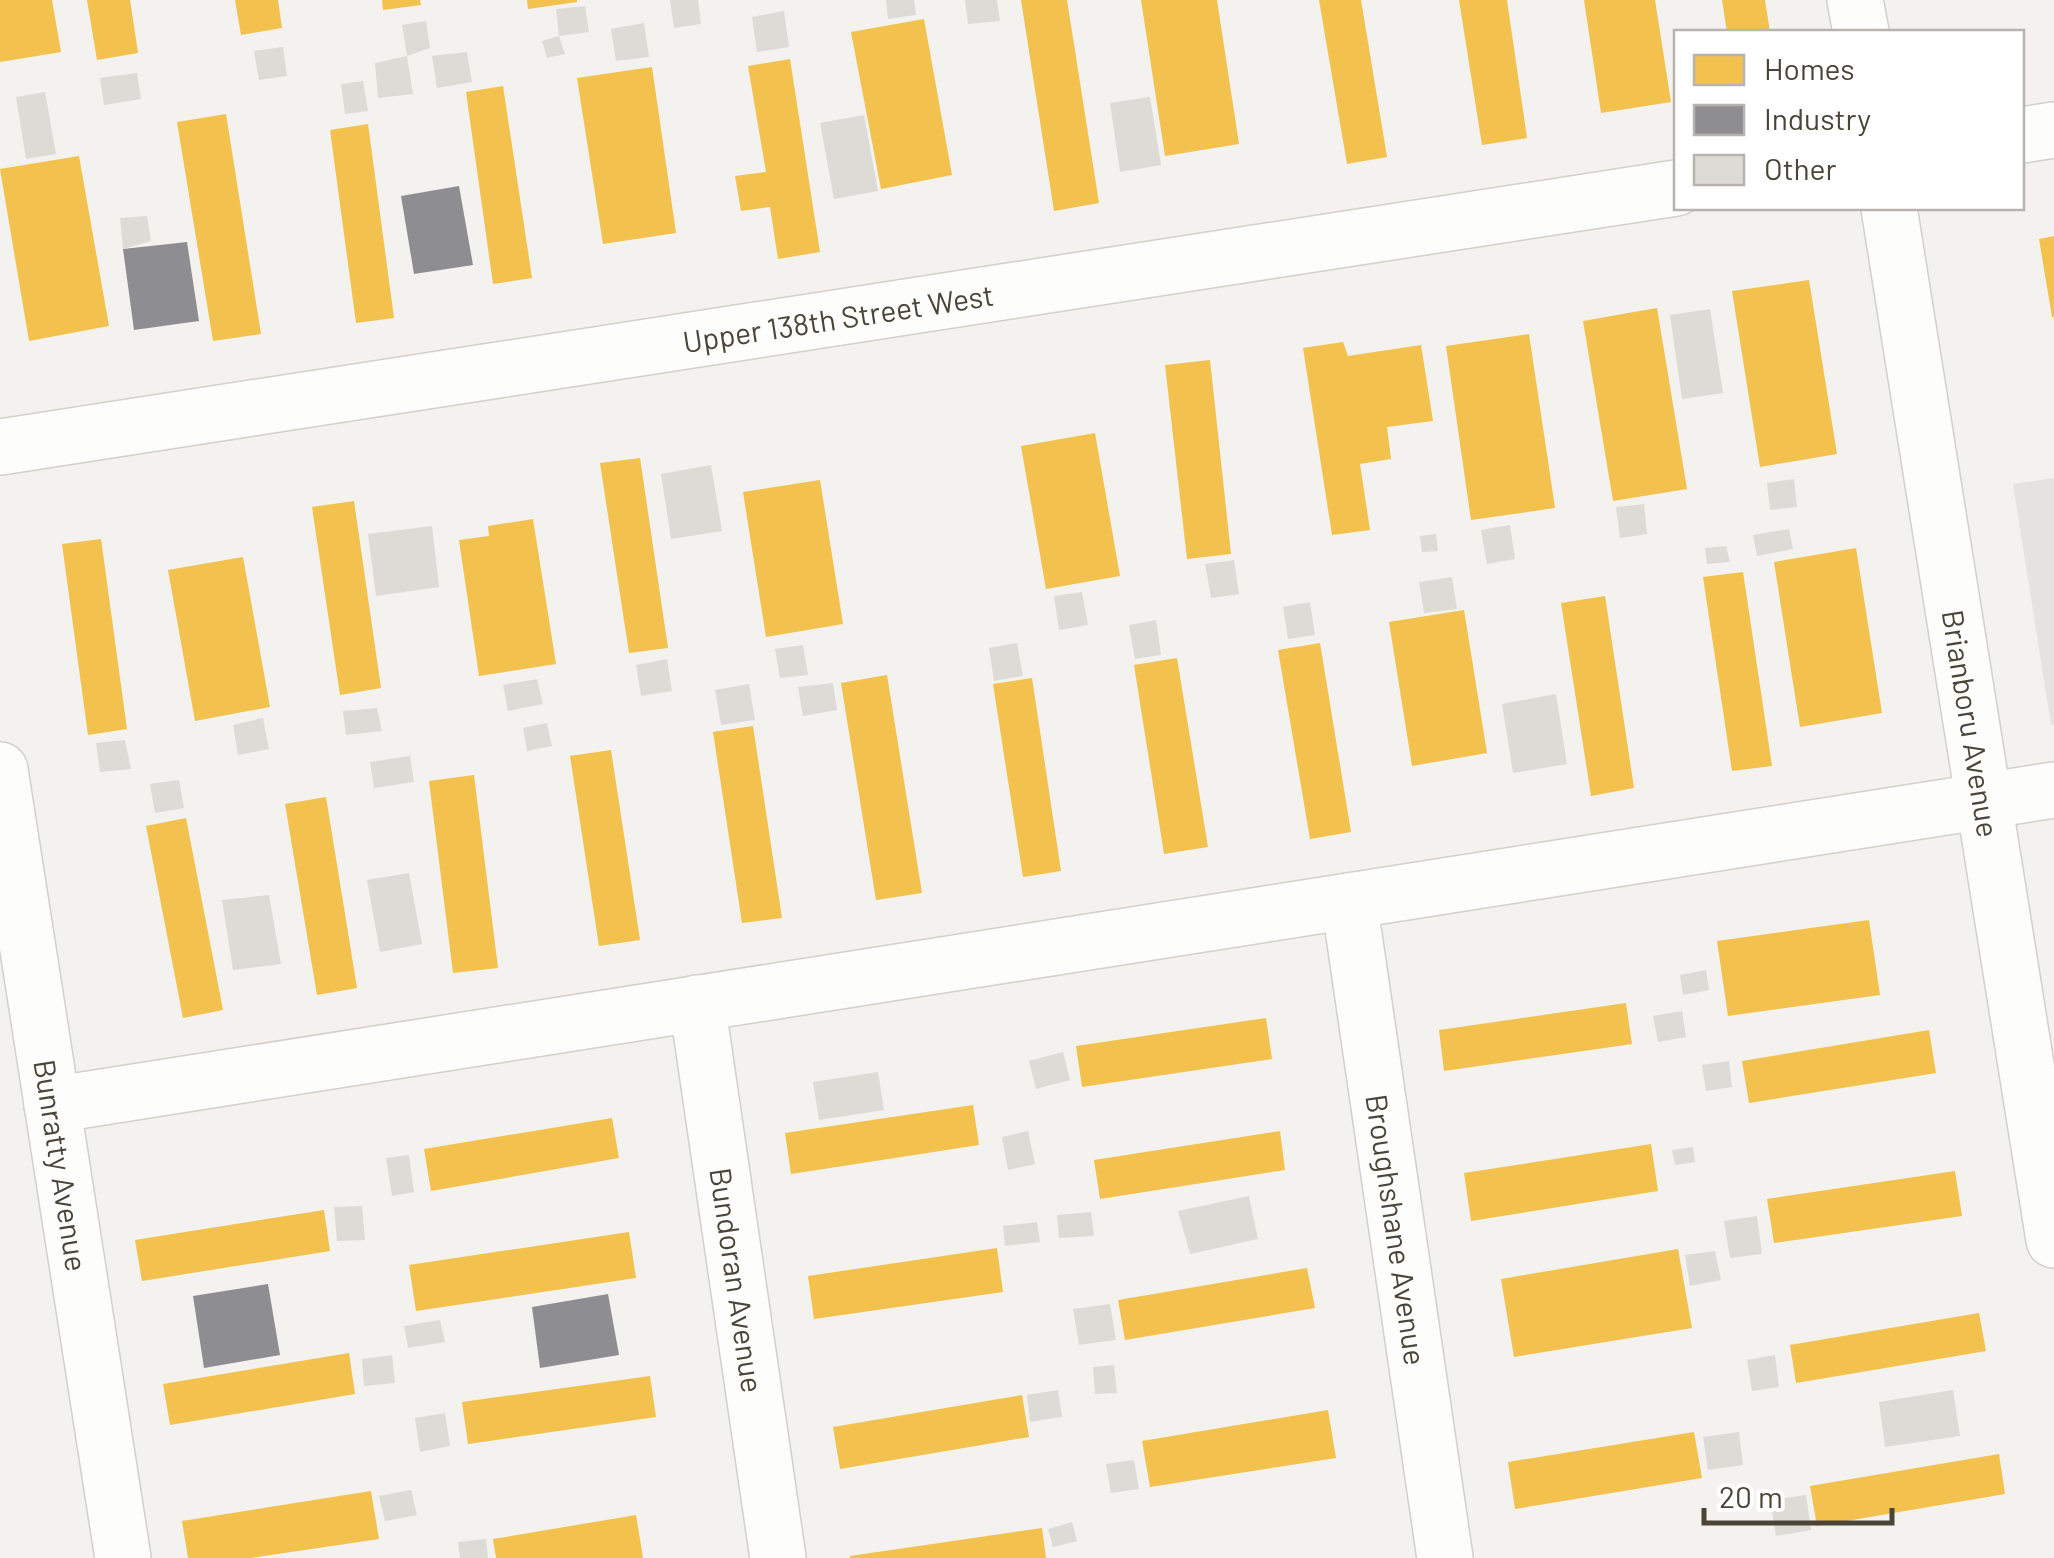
<svg xmlns="http://www.w3.org/2000/svg" width="2054" height="1558" font-family="Barlow,sans-serif">
  <style>
    .parking { fill: #e5e3df }
    .homes { fill: #f2c14e }
    .industry { fill: #8d8d92 }
    .building { fill: #dddbd6 }
    .lines { fill: none; stroke-linecap: round; stroke-linejoin: round }
    .minor-casing { stroke: #d1d0cb; stroke-width: 58 }
    .minor { stroke: #fdfdfc; stroke-width: 55 }
    .labels { text-anchor: middle; dominant-baseline: central; stroke-width: 10; stroke-linejoin: round; paint-order: stroke }
    .street-label { font-size: 30px; fill: #4a4439; stroke: #fff }
  </style>
  <rect width="100%" height="100%" fill="#f3f2ee"/>
  <path class="parking" d="M2054,478V725H2051L2013,484Z"/>
  <path class="homes" d="M0,0H52L61,52L0,62Z
    M87,0H130L138,53L97,60Z
    M235,0H278L282,28L241,35Z
    M382,0H420L421,5L383,10Z
    M527,0H577V2L528,9Z
    M1021,0H1067L1099,203L1054,211Z
    M1141,0H1217L1239,144L1165,156Z
    M1319,0H1361L1387,157L1347,164Z
    M1459,0H1507L1527,138L1482,145Z
    M1584,0H1655L1671,102L1601,113Z
    M1722,0H1765L1770,32H1727Z
    M924,19L952,175L881,189L851,32Z
    M790,59L820,252L778,259L770,207L741,211L735,176L766,172L748,66Z
    M652,67L676,233L603,244L577,78Z
    M503,86L532,278L493,284L466,92Z
    M226,114L261,334L213,341L177,122Z
    M368,124L394,318L356,323L330,130Z
    M79,156L109,326L29,341L0,169Z
    M2054,236V317H2052L2039,239Z
    M1809,280L1837,454L1760,467L1732,291Z
    M1657,308L1687,489L1613,501L1583,321Z
    M1529,334L1555,508L1471,520L1446,346Z
    M1343,342L1348,356L1421,345L1433,421L1387,427L1391,459L1360,464L1370,530L1332,535L1303,348Z
    M1210,360L1231,554L1187,559L1165,365Z
    M1095,433L1120,576L1046,589L1021,446Z
    M640,458L668,648L629,653L600,463Z
    M820,480L843,624L766,637L743,492Z
    M354,501L381,688L340,695L312,507Z
    M533,519L556,664L479,676L459,540L489,536L488,526Z
    M101,539L127,729L88,735L62,544Z
    M1856,548L1882,713L1800,727L1774,562Z
    M243,557L270,707L195,721L168,570Z
    M1743,572L1772,766L1732,771L1703,577Z
    M1605,596L1634,788L1591,796L1561,603Z
    M1464,610L1487,753L1412,766L1389,622Z
    M1320,643L1351,832L1310,839L1278,650Z
    M1177,658L1208,847L1164,854L1134,665Z
    M887,675L922,893L876,900L841,683Z
    M1032,678L1061,871L1023,877L993,684Z
    M753,726L782,918L742,923L713,732Z
    M611,750L640,940L599,946L570,756Z
    M474,775L498,968L453,973L429,781Z
    M326,797L357,988L317,995L285,804Z
    M186,818L223,1010L183,1018L146,826Z
    M1869,920L1880,995L1728,1016L1717,941Z
    M1626,1003L1632,1044L1444,1071L1439,1030Z
    M1266,1018L1272,1059L1082,1087L1076,1046Z
    M1929,1030L1936,1073L1749,1103L1742,1061Z
    M973,1105L979,1145L791,1174L785,1133Z
    M612,1118L619,1158L431,1191L424,1149Z
    M1280,1131L1285,1170L1100,1199L1094,1160Z
    M1651,1144L1658,1191L1471,1221L1464,1173Z
    M1955,1171L1962,1216L1774,1243L1767,1199Z
    M324,1210L330,1251L142,1281L135,1240Z
    M629,1232L636,1278L416,1311L409,1265Z
    M997,1248L1003,1292L814,1319L808,1276Z
    M1678,1249L1692,1328L1514,1357L1501,1279Z
    M1307,1268L1315,1308L1125,1340L1118,1300Z
    M1979,1313L1986,1351L1796,1383L1790,1345Z
    M349,1353L355,1394L170,1425L163,1384Z
    M650,1376L656,1417L468,1444L462,1402Z
    M1022,1395L1029,1437L840,1469L833,1427Z
    M1328,1410L1336,1458L1150,1487L1142,1441Z
    M1694,1432L1702,1478L1515,1509L1508,1462Z
    M1999,1454L2005,1494L1817,1526L1810,1486Z
    M371,1491L379,1539L251,1558H188L182,1521Z
    M636,1515L643,1558H496L493,1539Z
    M1042,1528L1046,1558H850V1556Z"/>
  <path class="industry" d="M459,186L473,265L414,274L401,196Z
    M187,242L199,321L134,330L123,249Z
    M268,1284L280,1355L204,1368L193,1296Z
    M608,1294L619,1355L540,1368L532,1307Z"/>
  <path class="building" d="M670,0H698L701,24L674,28Z
    M886,0H914L916,15L888,19Z
    M965,0H997L1000,21L968,24Z
    M585,6L589,32L559,36L556,9Z
    M784,11L789,47L757,52L752,17Z
    M426,21L430,48L407,56L402,25Z
    M644,23L649,57L616,61L611,29Z
    M559,36L565,54L547,58L542,41Z
    M283,47L287,76L259,80L254,51Z
    M467,52L472,82L437,88L432,56Z
    M407,56L413,94L378,98L375,63Z
    M137,73L141,99L104,105L100,78Z
    M363,81L368,111L345,114L341,84Z
    M45,92L56,154L26,159L16,97Z
    M1150,97L1161,165L1120,172L1110,103Z
    M864,115L878,191L834,199L820,123Z
    M147,216L151,241L123,249L120,218Z
    M1710,309L1723,393L1682,399L1670,315Z
    M711,465L722,531L671,539L661,474Z
    M1794,479L1797,507L1770,510L1767,483Z
    M1644,504L1647,534L1620,538L1616,507Z
    M1510,525L1515,559L1487,564L1481,530Z
    M432,526L439,587L376,596L368,534Z
    M1789,529L1793,549L1757,556L1753,535Z
    M1436,534L1438,551L1422,552L1420,536Z
    M1726,546L1730,562L1707,564L1705,548Z
    M1234,560L1239,594L1211,598L1205,564Z
    M1452,577L1457,609L1424,613L1419,582Z
    M1082,592L1088,625L1059,630L1054,596Z
    M1310,602L1315,635L1288,639L1283,607Z
    M1156,620L1161,655L1135,659L1129,625Z
    M1017,643L1023,676L994,681L989,648Z
    M803,645L808,675L780,678L775,649Z
    M667,659L672,691L641,696L636,665Z
    M537,679L543,704L508,711L503,685Z
    M833,683L837,710L803,716L798,687Z
    M749,684L755,720L721,725L715,690Z
    M1556,694L1567,764L1513,773L1502,704Z
    M377,708L382,731L346,735L343,711Z
    M263,718L269,749L238,755L233,725Z
    M547,723L552,746L527,751L523,728Z
    M125,740L131,769L100,772L96,743Z
    M410,756L414,782L374,788L370,762Z
    M179,780L184,808L155,813L150,784Z
    M409,873L422,944L380,952L367,880Z
    M269,895L281,964L233,970L222,900Z
    M1706,970L1709,990L1683,995L1680,975Z
    M1682,1011L1686,1037L1658,1042L1653,1016Z
    M1063,1052L1070,1080L1036,1089L1029,1061Z
    M1729,1061L1732,1087L1706,1091L1702,1065Z
    M878,1072L884,1110L819,1120L813,1082Z
    M1028,1131L1035,1164L1008,1170L1002,1137Z
    M1693,1147L1695,1162L1675,1165L1672,1150Z
    M409,1155L414,1192L392,1196L386,1158Z
    M1249,1196L1258,1239L1190,1254L1178,1211Z
    M362,1206L365,1240L337,1241L334,1207Z
    M1091,1212L1094,1236L1059,1238L1057,1215Z
    M1757,1216L1762,1254L1730,1258L1724,1221Z
    M1037,1222L1040,1242L1005,1246L1003,1226Z
    M1715,1251L1721,1280L1690,1286L1685,1255Z
    M1110,1304L1116,1340L1079,1345L1073,1309Z
    M440,1320L445,1342L408,1348L404,1326Z
    M392,1355L395,1383L364,1386L362,1359Z
    M1775,1355L1779,1387L1752,1391L1747,1360Z
    M1114,1365L1117,1393L1095,1394L1093,1367Z
    M1058,1390L1062,1417L1030,1422L1027,1395Z
    M1953,1390L1960,1436L1885,1447L1879,1402Z
    M445,1413L450,1446L420,1452L415,1418Z
    M1739,1432L1743,1465L1708,1470L1703,1437Z
    M1134,1460L1139,1489L1111,1493L1106,1464Z
    M411,1490L417,1515L385,1521L379,1496Z
    M1806,1495L1811,1530L1776,1536L1770,1500Z
    M1072,1522L1077,1541L1053,1547L1048,1529Z
    M486,1539L488,1558H460L458,1542Z"/>
  <g class="lines">
    <defs>
      <g id="minor">
        <path d="M1855,0L1861,32"/>
        <path d="M2022,135L2054,130"/>
        <path id="s1" d="M1889,208L2054,1240"/>
        <path id="s2" d="M0,447L1676,188"/>
        <path id="s3" d="M0,770L123,1558"/>
        <path id="s4" d="M1349,901L1445,1558"/>
        <path id="s5" d="M697,1003L778,1558"/>
        <path d="M52,1105L2054,790"/>
      </g>
    </defs>
    <use href="#minor" class="minor-casing"/>
    <use href="#minor" class="minor"/>
  </g>
  <g class="labels">
    <g class="street-label">
      <text stroke="none"><textPath href="#s2" startOffset="848">Upper 138th Street West</textPath></text>
      <text stroke="none"><textPath href="#s1" startOffset="522">Brianboru Avenue</textPath></text>
      <text stroke="none"><textPath href="#s3" startOffset="400">Bunratty Avenue</textPath></text>
      <text stroke="none"><textPath href="#s4" startOffset="332">Broughshane Avenue</textPath></text>
      <text stroke="none"><textPath href="#s5" startOffset="280">Bundoran Avenue</textPath></text>
    </g>
  </g>
  <rect x="1674" y="30" width="350" height="180" fill="#ffffff" stroke="#b7b4b0" stroke-width="2.5"/>
  <rect x="1694" y="55" width="50" height="30" fill="#f2c14e" stroke="#b7b4b0" stroke-width="2.5"/>
  <text x="1764" y="80" font-size="30" fill="#4a4439">Homes</text>
  <rect x="1694" y="105" width="50" height="30" fill="#8d8d92" stroke="#b7b4b0" stroke-width="2.5"/>
  <text x="1764" y="130" font-size="30" fill="#4a4439">Industry</text>
  <rect x="1694" y="155" width="50" height="30" fill="#dddbd6" stroke="#b7b4b0" stroke-width="2.5"/>
  <text x="1764" y="180" font-size="30" fill="#4a4439">Other</text>
  <path d="M1704 1508v15h188v-15" fill="none" stroke="#4a4439" stroke-width="5"/>
  <text x="1719" y="1508" font-size="30" fill="#4a4439" stroke="#ffffff" stroke-width="8" paint-order="stroke">20 m</text>
</svg>
